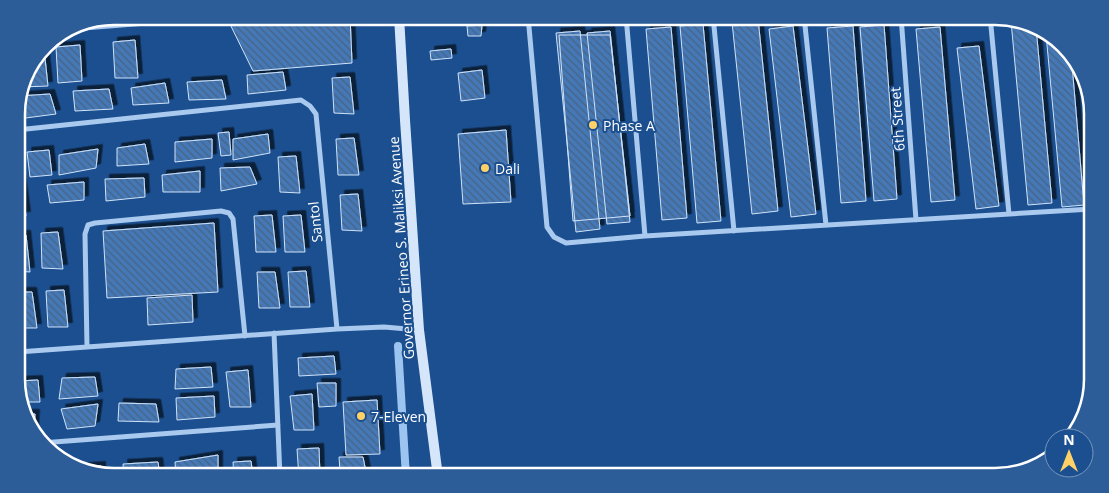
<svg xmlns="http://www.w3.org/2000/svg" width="1109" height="493" font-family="'Open Sans',sans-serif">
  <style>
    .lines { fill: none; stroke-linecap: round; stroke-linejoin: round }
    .stream { stroke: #9cc4f0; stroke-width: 8 }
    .building { fill: url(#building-back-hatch); stroke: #cfe3fa; filter: url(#shadow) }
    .minor { stroke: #a9c9ee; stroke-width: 5 }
    .secondary { stroke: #d6e6fa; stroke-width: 10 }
    .poi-dot { fill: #ffd166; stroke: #1b4f8f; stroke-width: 2 }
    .labels { text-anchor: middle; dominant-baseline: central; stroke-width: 4; stroke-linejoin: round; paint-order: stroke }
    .street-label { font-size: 14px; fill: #fff; stroke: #1b4f8f }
    .poi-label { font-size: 14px; fill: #fff; stroke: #1b4f8f; text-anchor: start }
    .rim { fill: none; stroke: #fff; stroke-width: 2.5 }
  </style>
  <defs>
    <pattern id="building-back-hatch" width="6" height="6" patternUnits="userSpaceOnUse" patternTransform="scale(1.25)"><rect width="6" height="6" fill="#4478b7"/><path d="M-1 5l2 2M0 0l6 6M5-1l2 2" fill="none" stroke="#486282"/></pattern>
    <filter id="shadow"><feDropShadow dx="4.5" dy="-4.5" stdDeviation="0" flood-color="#0009"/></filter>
  </defs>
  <rect width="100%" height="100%" fill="#1b4f8f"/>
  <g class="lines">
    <path class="stream" d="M398,346L406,477"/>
  </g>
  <path class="building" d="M226,16H350L352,63L253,71Z
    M758,19L778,211L752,214L732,22Z
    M1011,21H1018L1032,24L1036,27L1052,203L1028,205Z
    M703,24L721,221L697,223L680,26Z
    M482,25L481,36H468L467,26Z
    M884,25L897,199L874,201L860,27Z
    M793,26L816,214L791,217L769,29Z
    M853,26L866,201L841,203L827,28Z
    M671,27L687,218L662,220L646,29Z
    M940,27L955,200L931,202L916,29Z
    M580,31L600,229L576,232L556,33Z
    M610,31L630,222L607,224L587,33Z
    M1046,34L1071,53L1084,205L1062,207Z
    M559,35H610L630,216L573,221Z
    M135,40L138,78H115L113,42Z
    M80,45L82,81L58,83L56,47Z
    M979,46L999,206L976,209L957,48Z
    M43,49H44L48,86L22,87L26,70Z
    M451,49L452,58L431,60L430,51Z
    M482,70L485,98L461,101L458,73Z
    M283,72L286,90L248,94L247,75Z
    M350,77L354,114L334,113L332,78Z
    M222,80L226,99L189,100L187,82Z
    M165,83L169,103L133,105L131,88Z
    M109,89L113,109L75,111L73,91Z
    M50,94L56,114L18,119L16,107L19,96Z
    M506,130L511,202L463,204L458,134Z
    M229,132L231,155L221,156L218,133Z
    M268,134L270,153L233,160V139Z
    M354,138L359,175H338L336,139Z
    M212,139V158L175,162V142Z
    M145,144L149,164L117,166V148Z
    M98,149L96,168L59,175V155Z
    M49,150L52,175L30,177L27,152Z
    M296,156L300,193L280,192L278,157Z
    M250,167L257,184L221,191L220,168Z
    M200,171V192H163L162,175Z
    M144,178L145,197L106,201L105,179Z
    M17,179H21L26,216H17Z
    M84,182V200L50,203L47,185Z
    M358,194L362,231L342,230L340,195Z
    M272,215L276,252H256L254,216Z
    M301,215L305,252H285L283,216Z
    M214,223L218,292L107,298L103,231Z
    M58,232L63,269L42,268L41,233Z
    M17,235H26L30,272L17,271Z
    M306,271L310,307H290L288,272Z
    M257,272H275L280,308H259Z
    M64,290L68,327H48L46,291Z
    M17,292H32L37,328H18Z
    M192,295L193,322L148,325L147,298Z
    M334,356L336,374L299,376L298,358Z
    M211,367L213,387L175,389L176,369Z
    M248,370L251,407H230L226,372Z
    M95,377L98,396L59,399L62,378Z
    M38,380L40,402H20L18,398V381Z
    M317,383H336V406L319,407Z
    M312,394L314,430H294L290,396Z
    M214,396L215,417L177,420L176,398Z
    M377,400L380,454L346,455L343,402Z
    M119,403L156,404L159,422L118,421Z
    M98,404L95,426L67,429L61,409Z
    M25,414H35L34,432H33Z
    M319,448L320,477H299L297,449Z
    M218,455V475L201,477H176L175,462Z
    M339,457H363L366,472L340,471Z
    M251,461L253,477H234L233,462Z
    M158,462L160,477H124L123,464Z
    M101,466V474L75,468Z"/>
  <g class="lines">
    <path class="minor" d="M528,16L547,227L554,237L566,243L645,236L1092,209
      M626,16L645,236
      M713,16L734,231
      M804,16L826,225
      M901,16L916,220
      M990,16L1009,214
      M84,28L184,20
      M1086,87L1092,151
      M17,130L301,100L310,106L316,114L337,329
      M274,333L280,477
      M87,347L85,234L88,225L95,223L221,211L229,213L233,219L245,336
      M18,352L337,329L384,327L419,330
      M41,443L278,425"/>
    <path class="secondary" d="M399,16L405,120L419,330L438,477"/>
  </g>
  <g class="poi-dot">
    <circle cx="593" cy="125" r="5"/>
    <circle cx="485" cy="168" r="5"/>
    <circle cx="361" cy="416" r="5"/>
  </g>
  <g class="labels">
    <g class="street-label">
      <text transform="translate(897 119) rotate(-94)">6th Street</text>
      <text transform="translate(315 222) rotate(-96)">Santol</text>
      <text transform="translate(401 248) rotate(-94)">Governor Erineo S. Maliksi Avenue</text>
    </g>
    <g class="poi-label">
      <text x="603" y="125">Phase A</text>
      <text x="495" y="168">Dali</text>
      <text x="371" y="416">7-Eleven</text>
    </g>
  </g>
  <path d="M0 0H1109V493H0ZM114 25H995A89 89 0 0 1 1084 114V379A89 89 0 0 1 995 468H114A89 89 0 0 1 25 379V114A89 89 0 0 1 114 25Z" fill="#2d5d98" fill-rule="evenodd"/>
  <path class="rim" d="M114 25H995A89 89 0 0 1 1084 114V379A89 89 0 0 1 995 468H114A89 89 0 0 1 25 379V114A89 89 0 0 1 114 25Z"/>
  <g transform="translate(1069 453)"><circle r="24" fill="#1b4f8f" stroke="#7695bc"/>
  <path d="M0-4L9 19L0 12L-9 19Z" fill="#ffd166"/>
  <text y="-8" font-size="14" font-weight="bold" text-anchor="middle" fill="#ffffff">N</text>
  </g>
</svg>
